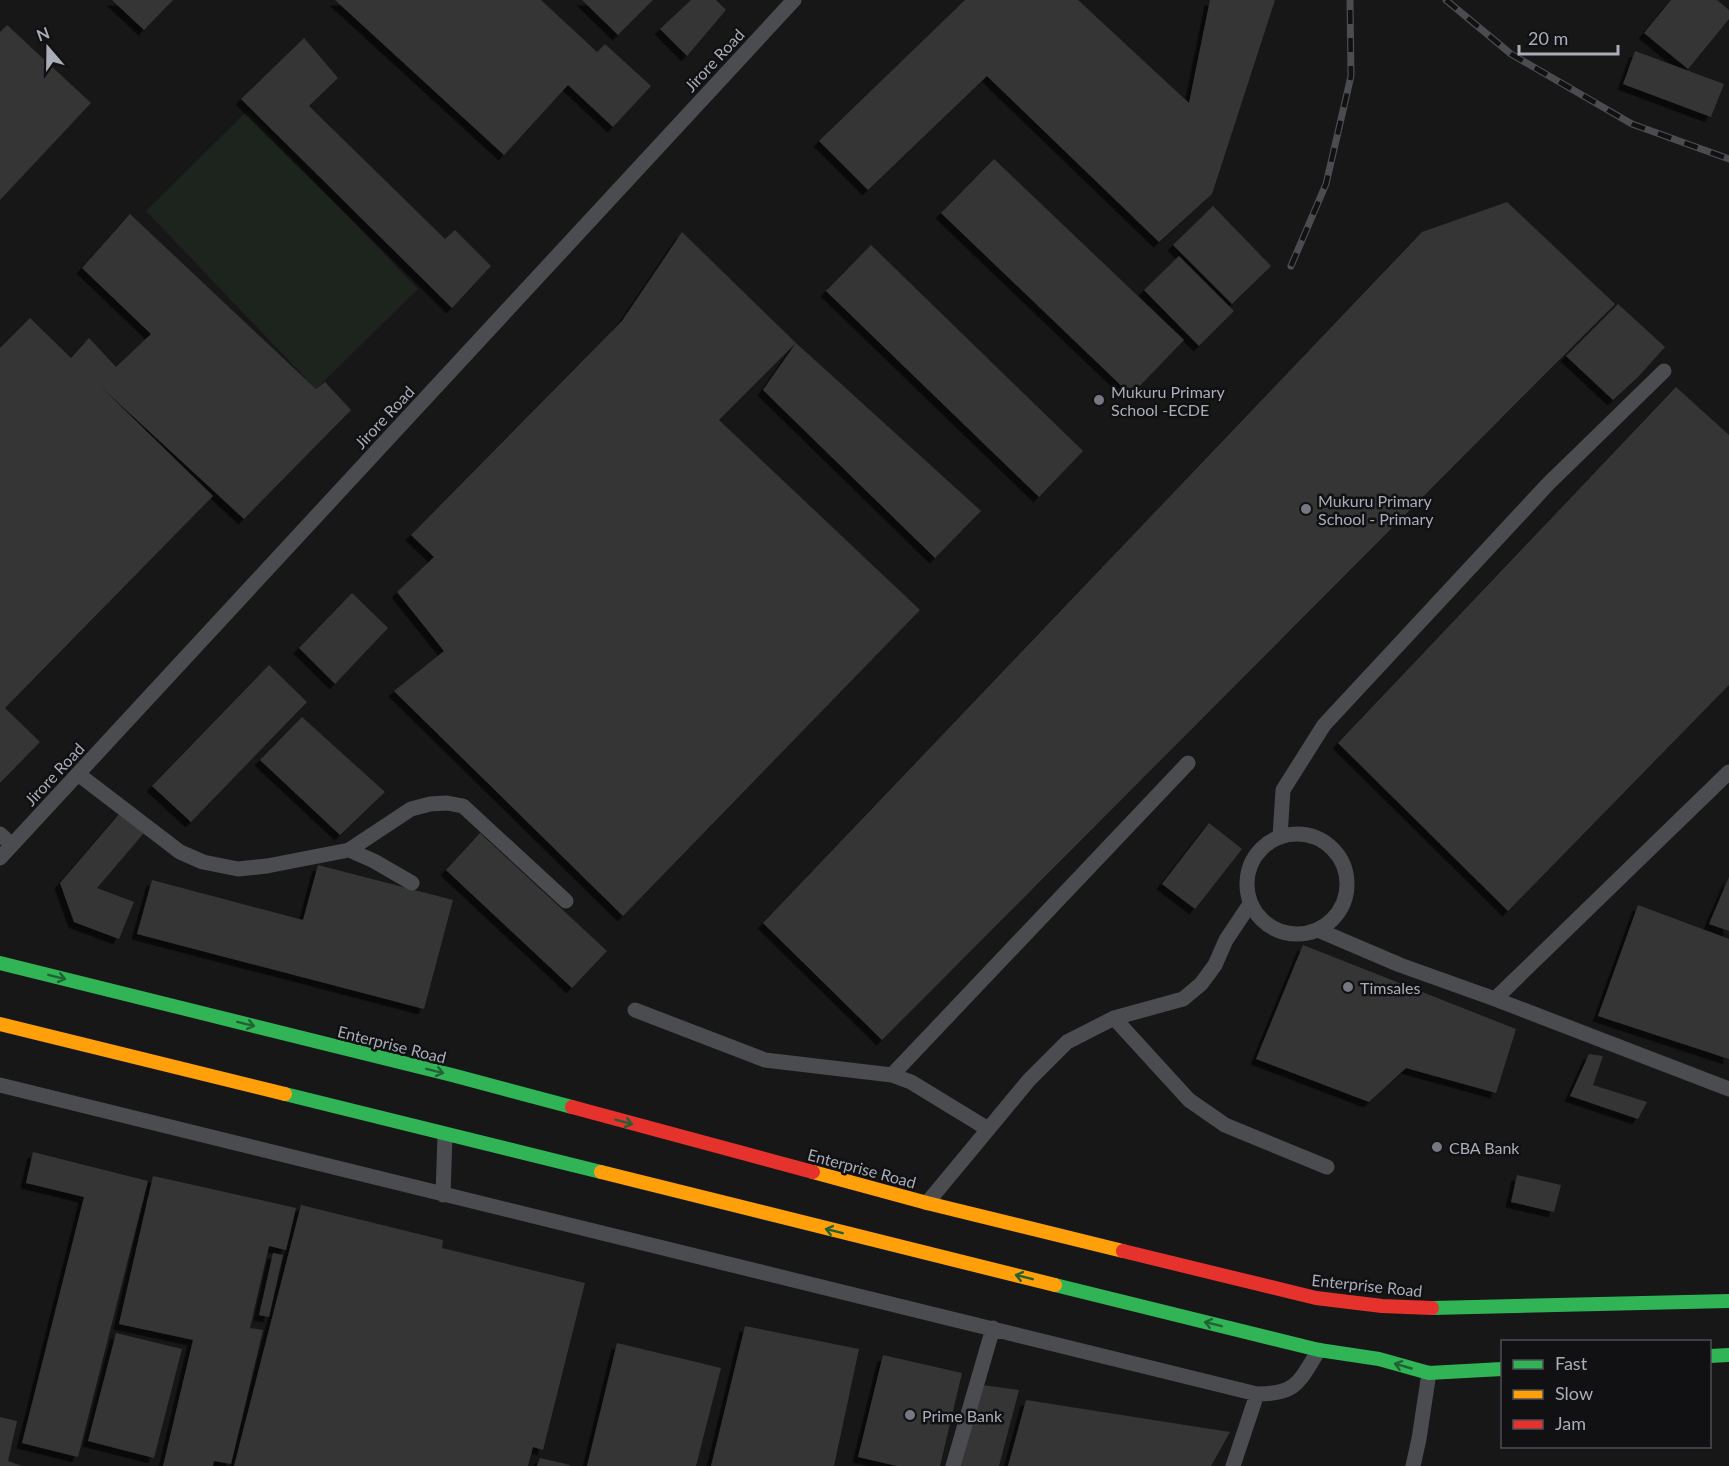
<svg xmlns="http://www.w3.org/2000/svg" width="1729" height="1466" font-family="Lato,sans-serif">
  <style>
    .green { fill: #1d241e }
    .building { fill: #353536; filter: url(#shadow) }
    .lines { fill: none; stroke-linecap: round; stroke-linejoin: round }
    .lane { stroke: #4b4c50; stroke-width: 15 }
    .fast { stroke: #30b455; stroke-width: 14 }
    .slow { stroke: #ff9f0a; stroke-width: 14 }
    .jam { stroke: #e5322d; stroke-width: 14 }
    .rail-casing { stroke: #4b4c4f; stroke-width: 7 }
    .rail { stroke: #111113; stroke-width: 4.5; stroke-dasharray: 14; stroke-linecap: butt }
    .oneway { stroke: #206234 }
    .poi-dot { fill: #757880; stroke: #111113; stroke-width: 2 }
    .labels { text-anchor: middle; dominant-baseline: central; stroke-width: 5; stroke-linejoin: round; paint-order: stroke }
    .street-label { font-size: 16px; fill: #a8adb8; stroke: #111113 }
    .poi-label { font-size: 16px; fill: #a8adb8; stroke: #111113; text-anchor: start }
  </style>
  <defs>
    <filter id="shadow"><feDropShadow dx="-5.5" dy="5.5" stdDeviation="0" flood-color="#0009"/></filter>
  </defs>
  <rect width="100%" height="100%" fill="#171717"/>
  <path class="green" d="M247,111L418,289L316,389L146,211Z"/>
  <path class="building" d="M112,0H173L144,30Z
    M335,0H541L597,52L605,44L651,86L613,127L568,85L504,155Z
    M582,0H653L618,35Z
    M691,0H716L726,10L687,56L660,29Z
    M965,0H1078L1189,103L1210,0H1275L1212,194L1159,242L987,76L868,190L819,141Z
    M1671,0H1717L1729,10V19L1688,69L1644,33Z
    M7,25L91,103L0,200V32Z
    M304,38L338,78L309,106L445,239L455,230L491,266L452,308L241,99Z
    M1635,51L1724,84L1711,117L1623,84Z
    M994,159L1184,340L1131,395L941,213Z
    M1507,202L1615,304L882,1040L763,923L1422,232Z
    M1213,206L1271,266L1232,304L1173,245Z
    M130,214L316,389L325,382L351,410L244,519L99,385L213,496L5,708L40,742L0,783V348L30,318L71,358L89,338L116,367L151,334L82,268Z
    M682,232L796,343L719,420L920,610L623,916L394,691L444,651L397,592L434,557L411,535L622,321Z
    M871,245L1083,451L1039,497L826,291Z
    M1179,256L1234,311L1199,346L1144,290Z
    M1618,304L1665,347L1638,377L1613,400L1566,356Z
    M796,343L981,511L935,558L763,390Z
    M1676,387L1729,435V685L1508,911L1338,743Z
    M352,593L388,628L335,684L299,648Z
    M269,665L307,702L191,822L152,786Z
    M302,717L385,792L340,835L260,760Z
    M120,813L144,833L97,888L134,902L119,939L74,922L60,883Z
    M1209,823L1242,849L1195,909L1162,884Z
    M480,833L607,951L572,988L446,870Z
    M318,865L453,900L424,1009L137,934L152,880L303,920Z
    M1729,877V931L1709,924Z
    M1638,905L1729,939V1059L1598,1016Z
    M1303,945L1516,1029L1496,1093L1406,1068L1369,1102L1256,1059Z
    M1589,1054L1603,1056L1593,1085L1647,1102L1638,1119L1570,1096Z
    M33,1152L148,1181L78,1457L22,1443L84,1197L26,1183Z
    M1517,1175L1561,1185L1554,1212L1511,1202Z
    M153,1176L296,1208L286,1250L269,1246L250,1328L263,1330L231,1464L214,1461L213,1466H163L193,1340L119,1324Z
    M301,1205L443,1240L442,1248L585,1283L543,1450L533,1447L528,1466H234Z
    M273,1253L283,1255L269,1317L259,1315Z
    M745,1326L859,1349L834,1466H711Z
    M116,1333L182,1349L154,1458L88,1441Z
    M617,1343L721,1368L696,1466H587Z
    M883,1355L962,1373L940,1466H897L858,1457Z
    M982,1385L1019,1390L999,1466H959Z
    M1026,1400L1230,1432L1211,1466H1008Z
    M0,1417L17,1421L8,1461L22,1466H0Z
    M540,1458L570,1465V1466H537Z"/>
  <g class="lines">
    <path class="lane" d="M78,774L180,852L203,862L238,869L267,866L349,850L374,861L412,883
      M0,834L12,845
      M1247 884a50 50 0 1 1 100 0a50 50 0 1 1-100 0Z
      M1280,837L1283,790L1324,725L1549,483L1664,371
      M349,850L411,809L430,804L447,803L463,806L566,901
      M0,858L794,0
      M1318,930L1400,965L1495,999L1729,1089
      M1495,999L1729,772
      M635,1010L765,1060L892,1075L911,1082L988,1129
      M1114,1018L1189,1100L1225,1125L1327,1167
      M892,1075L1188,763
      M0,1085L1257,1394C1298,1394 1299,1381 1319,1350
      M443,1195L445,1135
      M927,1203L1029,1080L1067,1042L1114,1018L1183,999L1201,984L1215,965L1226,940L1250,904
      M953,1466L993,1328
      M1233,1466L1257,1394
      M1413,1466L1419,1439L1429,1373"/>
    <path class="fast" d="M0,963L452,1075L572,1107
      M285,1094L601,1172
      M1055,1285L1319,1350L1379,1359L1429,1373L1502,1369
      M1432,1308L1729,1301
      M1710,1356L1729,1355"/>
    <path class="slow" d="M0,1024L285,1094
      M601,1172L1055,1285
      M813,1172L927,1203L1123,1251"/>
    <path class="jam" d="M572,1107L813,1172
      M1123,1251L1316,1298L1382,1306L1432,1308"/>
    <defs>
      <path id="rail" d="M1446,0L1511,54L1632,124L1729,159
        M1291,266L1326,184L1351,76L1350,0"/>
    </defs>
    <use href="#rail" class="rail-casing"/>
    <use href="#rail" class="rail"/>
  </g>
  <defs><path id="oneway-shaft" d="M-6 0H5M1.5-3L5.5 0L1.5 3" fill="none" stroke-width="1.6" stroke-linecap="round" stroke-linejoin="round" transform="scale(1.5)"/></defs>
  <g class="oneway">
    <use href="#oneway-shaft" transform="translate(57 977) rotate(14)"/>
    <use href="#oneway-shaft" transform="translate(246 1024) rotate(14)"/>
    <use href="#oneway-shaft" transform="translate(435 1071) rotate(14)"/>
    <use href="#oneway-shaft" transform="translate(624 1122) rotate(15)"/>
    <use href="#oneway-shaft" transform="translate(834 1231) rotate(-166)"/>
    <use href="#oneway-shaft" transform="translate(1024 1277) rotate(-166)"/>
    <use href="#oneway-shaft" transform="translate(1213 1324) rotate(-166)"/>
    <use href="#oneway-shaft" transform="translate(1403 1366) rotate(-164)"/>
  </g>
  <g class="poi-dot">
    <circle cx="1099" cy="400" r="6"/>
    <circle cx="1306" cy="509" r="6"/>
    <circle cx="1348" cy="987" r="6"/>
    <circle cx="1437" cy="1147" r="6"/>
    <circle cx="910" cy="1415" r="6"/>
  </g>
  <g class="labels">
    <g class="street-label">
      <text transform="translate(714 60) rotate(-47)">Jirore Road</text>
      <text transform="translate(384 417) rotate(-47)">Jirore Road</text>
      <text transform="translate(54 774) rotate(-47)">Jirore Road</text>
      <text transform="translate(392 1044) rotate(14)">Enterprise Road</text>
      <text transform="translate(862 1168) rotate(15)">Enterprise Road</text>
      <text transform="translate(1367 1285) rotate(6)">Enterprise Road</text>
    </g>
    <g class="poi-label">
      <text x="1111" y="391">Mukuru Primary<tspan x="1111" dy="18">School -ECDE</tspan></text>
      <text x="1318" y="500">Mukuru Primary<tspan x="1318" dy="18">School - Primary</tspan></text>
      <text x="1360" y="987">Timsales</text>
      <text x="1449" y="1147">CBA Bank</text>
      <text x="922" y="1415">Prime Bank</text>
    </g>
  </g>
  <rect x="1501" y="1340" width="210" height="108" fill="#111113" stroke="#4d4f55" stroke-width="1.5"/>
  <rect x="1513" y="1360" width="30" height="9" fill="#30b455" stroke="#4d4f55" stroke-width="1.5"/>
  <text x="1555" y="1370" font-size="18" fill="#a8adb8">Fast</text>
  <rect x="1513" y="1390" width="30" height="9" fill="#ff9f0a" stroke="#4d4f55" stroke-width="1.5"/>
  <text x="1555" y="1400" font-size="18" fill="#a8adb8">Slow</text>
  <rect x="1513" y="1420" width="30" height="9" fill="#e5322d" stroke="#4d4f55" stroke-width="1.5"/>
  <text x="1555" y="1430" font-size="18" fill="#a8adb8">Jam</text>
  <g transform="translate(48 48) rotate(340)" stroke="#111113" stroke-width="4.5" paint-order="stroke">
  <path d="M0-4.5L10 22L0 15L-10 22Z" fill="#a8adb8"/>
  <text y="-9" font-size="16" font-weight="bold" text-anchor="middle" fill="#a8adb8">N</text>
  </g>
  <path d="M1519 45v9h99v-9" fill="none" stroke="#a8adb8" stroke-width="3"/>
  <text x="1528" y="45" font-size="18" fill="#a8adb8" stroke="#111113" stroke-width="4.5" paint-order="stroke">20 m</text>
</svg>
